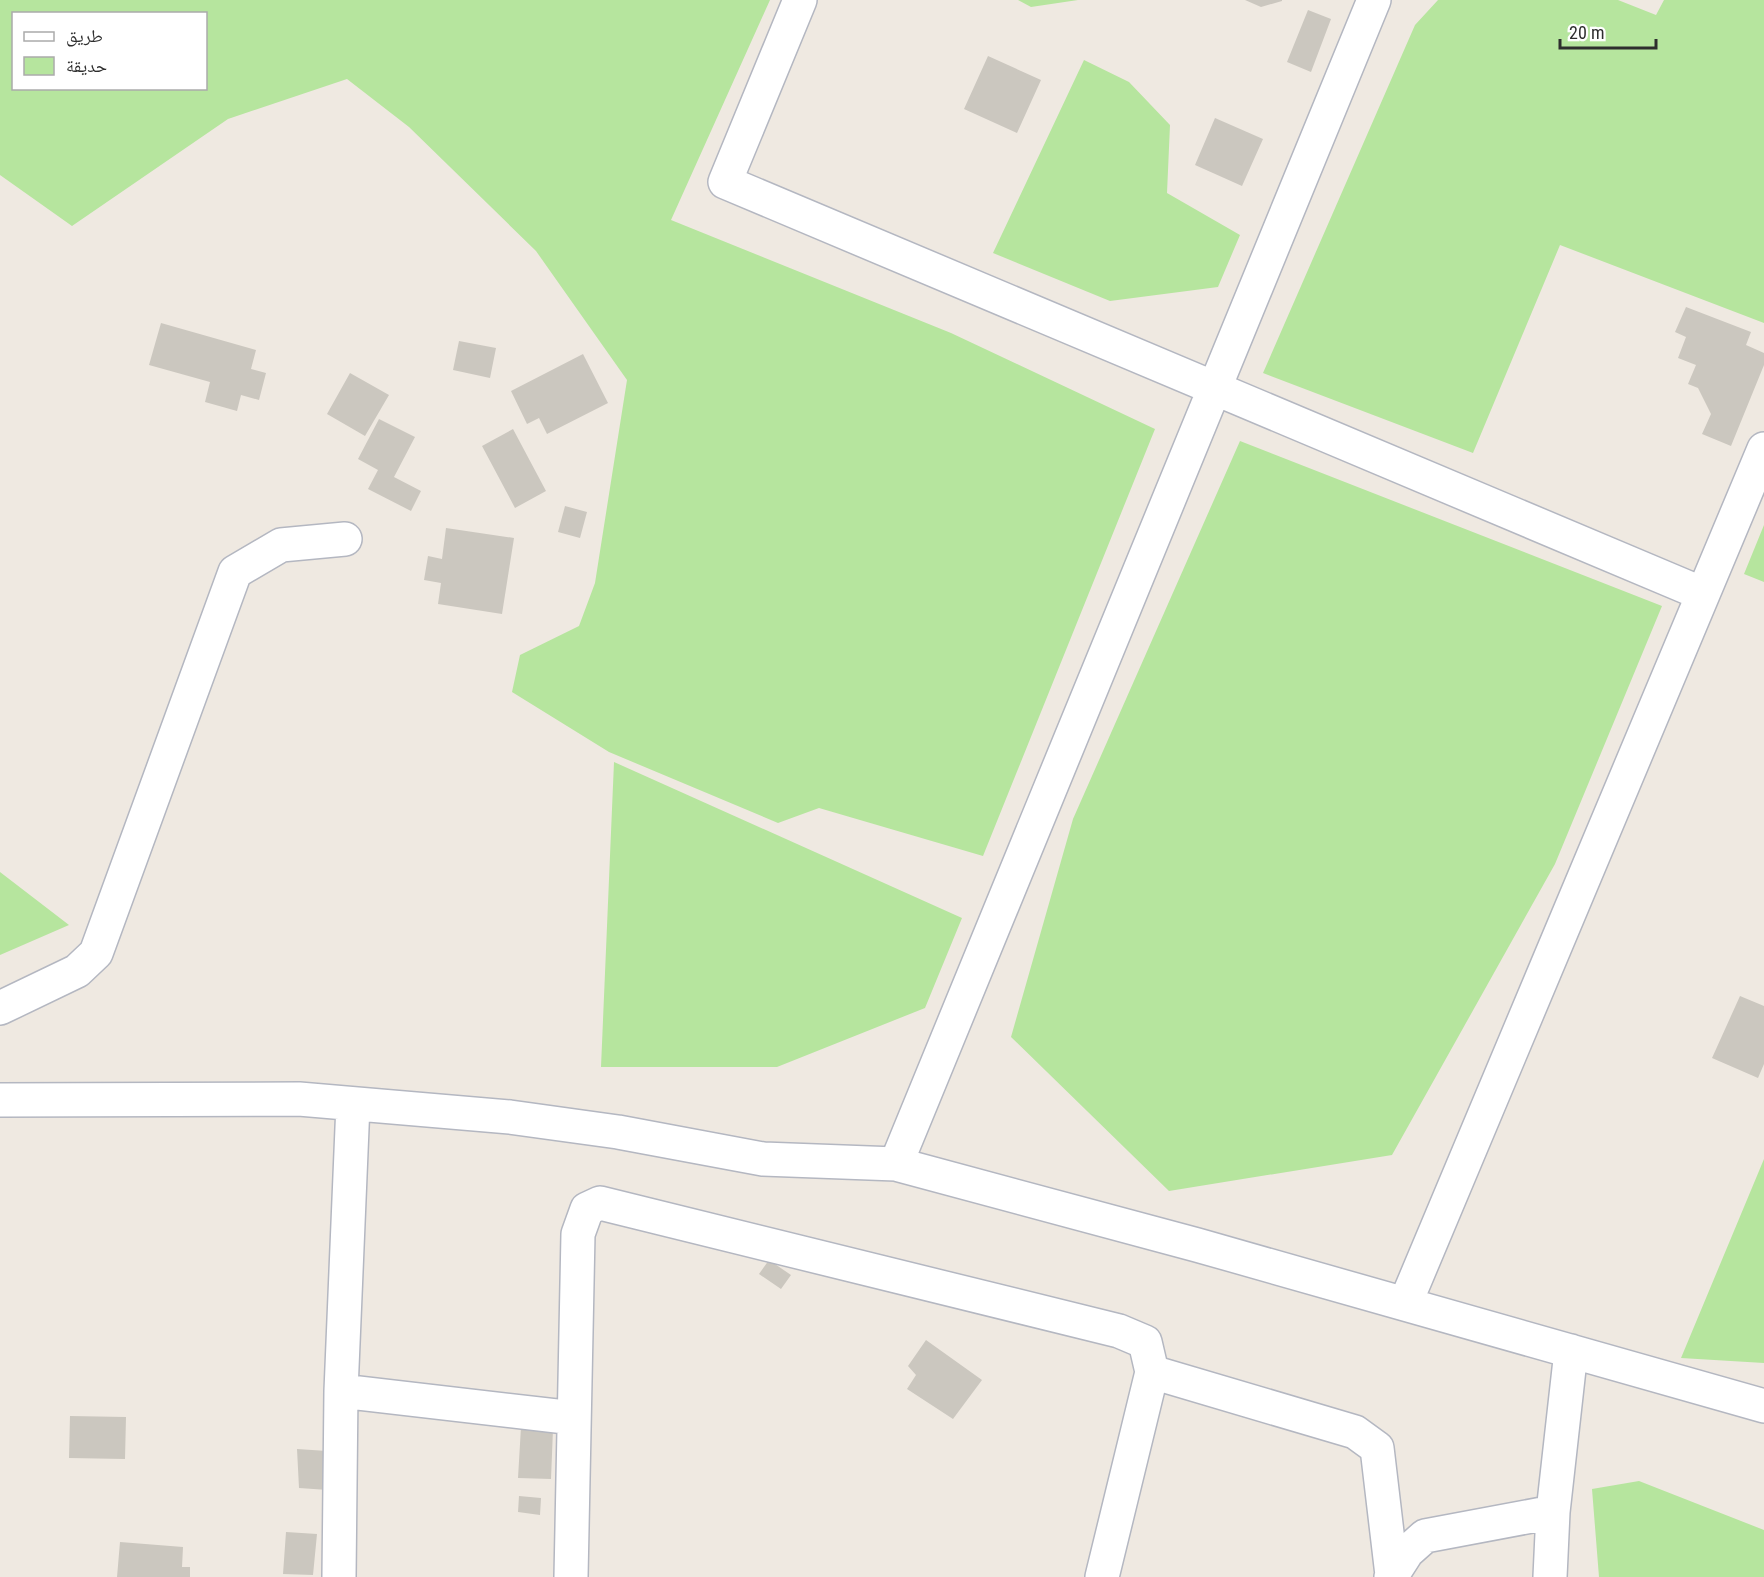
<svg xmlns="http://www.w3.org/2000/svg" width="1764" height="1577" font-family="'Roboto Condensed','Noto Naskh Arabic',sans-serif">
  <style>
    .green { fill: #b6e59e; fill-rule: evenodd }
    .building { fill: #cbc7bf }
    .lines { fill: none; stroke-linecap: round; stroke-linejoin: round }
    .minor-casing { stroke: #b4b7c1; stroke-width: 36 }
    .minor { stroke: #fff; stroke-width: 33 }
  </style>
  <rect width="100%" height="100%" fill="#efe9e1"/>
  <path class="green" d="M0,0H770L671,220L951,333L1155,429L983,856L819,808L778,823L609,752L512,692L520,655L579,626L595,583L627,380L536,251L409,127L347,79L228,119L72,226L0,175ZM14,14H206V88H14Z
    M1018,0H1078L1031,7Z
    M1438,0H1618L1656,15L1664,0H1764V323L1560,245L1473,453L1263,373L1415,25Z
    M1084,60L1129,82L1170,125L1167,193L1240,235L1218,287L1110,301L993,253Z
    M1240,441L1662,606L1555,864L1392,1155L1169,1191L1011,1037L1073,819Z
    M1764,525V582L1744,574Z
    M614,762L962,918L925,1008L777,1067H601Z
    M0,872L69,925L0,955Z
    M1764,1159V1363L1681,1358Z
    M1639,1481L1764,1530V1577H1599L1592,1489Z"/>
  <path class="building" d="M1245,0H1282V1L1261,7Z
    M1308,10L1331,19L1311,72L1287,62Z
    M988,56L1041,80L1017,133L964,109Z
    M1215,118L1263,139L1242,186L1195,165Z
    M1686,307L1751,332L1746,345L1764,353V365L1731,446L1702,434L1711,414L1698,388L1688,384L1696,365L1678,358L1686,337L1675,332Z
    M161,323L256,350L251,369L266,373L259,400L241,395L237,411L205,402L210,382L149,365Z
    M459,341L496,348L490,378L453,370Z
    M583,354L608,403L547,434L539,418L527,424L511,391Z
    M350,373L389,395L365,436L327,414Z
    M379,419L415,437L394,477L421,491L411,511L368,489L378,470L358,459Z
    M513,429L546,491L515,508L482,446Z
    M565,506L587,512L580,538L558,532Z
    M446,528L514,538L502,614L438,604L441,583L424,580L428,556L442,559Z
    M1740,996L1764,1006V1064L1758,1078L1712,1058Z
    M769,1260L791,1275L781,1289L759,1274Z
    M926,1340L982,1380L953,1419L907,1389L916,1375L908,1366Z
    M70,1416L126,1417L125,1459L69,1458Z
    M521,1427L553,1429L551,1479L518,1478Z
    M297,1449L327,1451L328,1490L299,1488Z
    M519,1496L541,1498L540,1515L518,1512Z
    M286,1532L317,1534L313,1575L283,1574Z
    M120,1542L183,1547L182,1567H190V1577H117Z"/>
  <g class="lines">
    <defs>
      <path id="minor" d="M800,0L725,182L1703,594
        M0,1008L77,971L96,953L235,572L281,545L345,539
        M0,1100L299,1099L510,1117L618,1132L763,1159L896,1164L1197,1245L1764,1406
        M896,1164L1374,0
        M1405,1304L1764,449
        M1152,1372L1355,1432L1377,1448L1392,1575
        M341,1391L574,1418
        M339,1577L341,1391L353,1104
        M571,1577L578,1234L587,1209L600,1203L1119,1331L1145,1342L1152,1372L1102,1577
        M1391,1577L1407,1552L1425,1536L1553,1512
        M1550,1577L1553,1512L1571,1351"/>
    </defs>
    <use href="#minor" class="minor-casing"/>
    <use href="#minor" class="minor"/>
  </g>
  <rect x="12" y="12" width="195" height="78" fill="#ffffff" stroke="#ababab" stroke-width="1.5"/>
  <rect x="24" y="32" width="30" height="9" fill="#ffffff" stroke="#ababab" stroke-width="1.5"/>
  <text x="66" y="42" font-size="18" fill="#2e2e2e">طريق</text>
  <rect x="24" y="57" width="30" height="18" fill="#b6e59e" stroke="#ababab" stroke-width="1.5"/>
  <text x="66" y="72" font-size="18" fill="#2e2e2e">حديقة</text>
  <path d="M1560 39v9h96v-9" fill="none" stroke="#2e2e2e" stroke-width="3"/>
  <text x="1569" y="39" font-size="18" fill="#2e2e2e" stroke="#ffffff" stroke-width="4.5" paint-order="stroke">20 m</text>
</svg>
